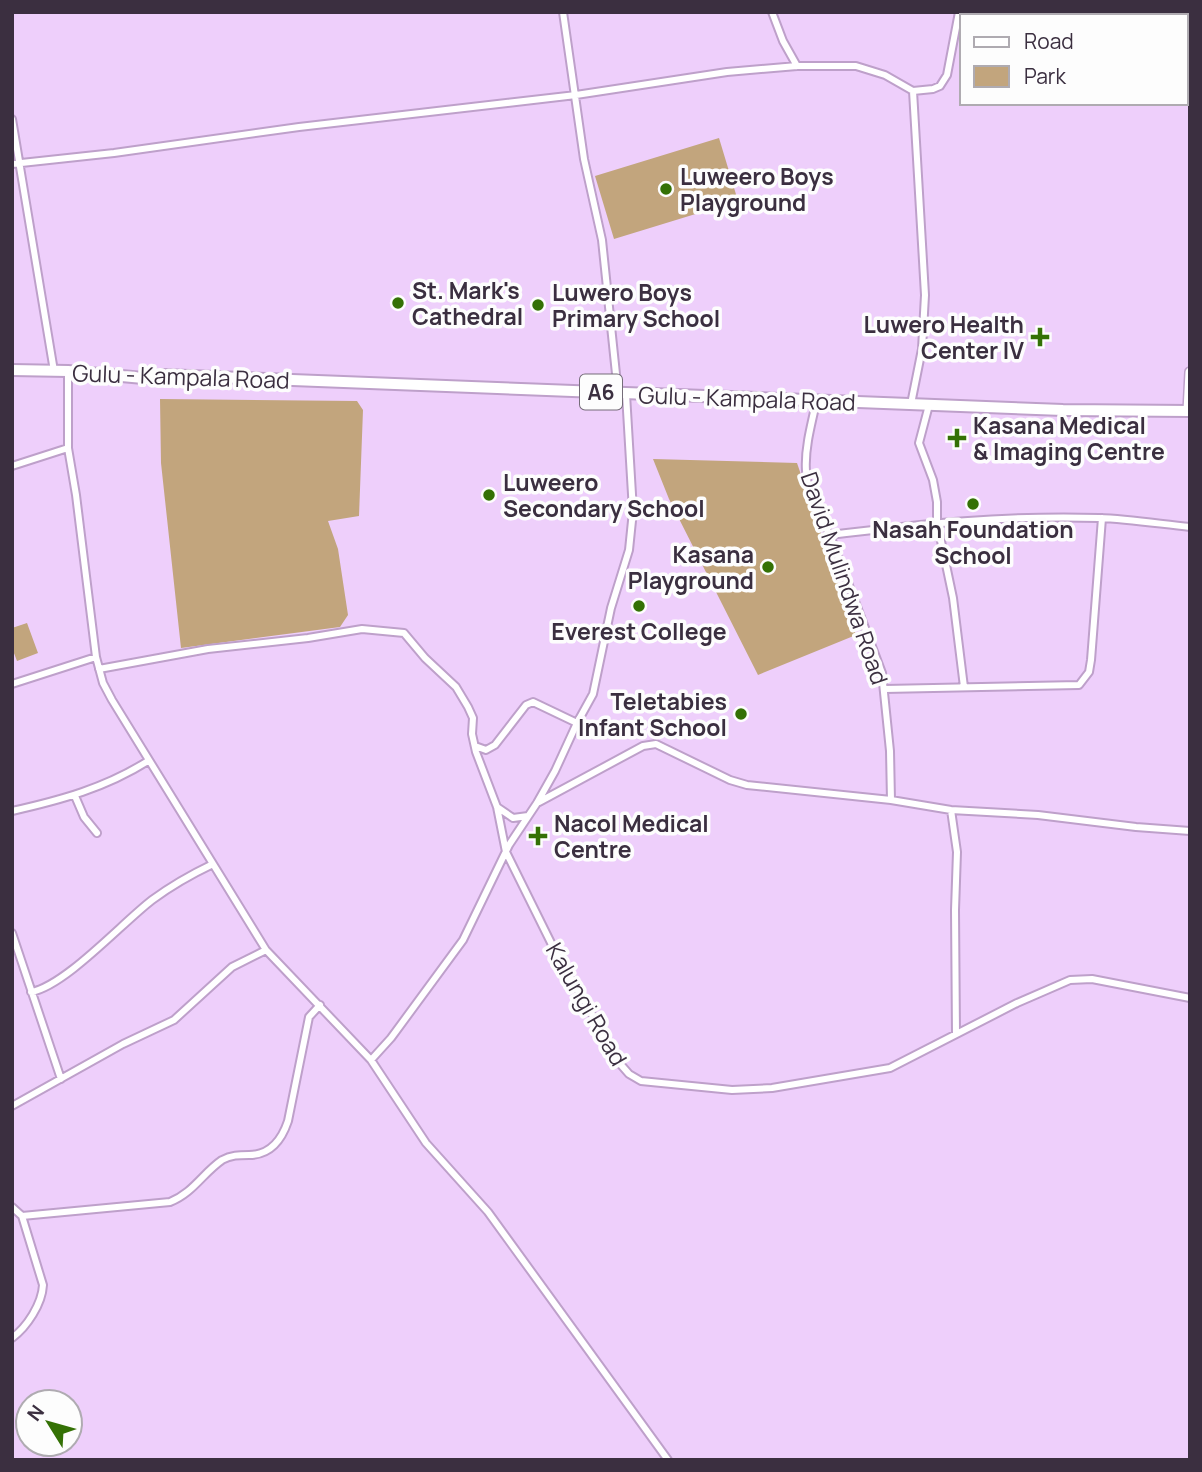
<svg xmlns="http://www.w3.org/2000/svg" width="1202" height="1472" font-family="Manrope,sans-serif">
  <style>
    .green { fill: #c2a57d }
    .lines { fill: none; stroke-linecap: round; stroke-linejoin: round }
    .street-casing { stroke: #bea0ca; stroke-width: 10 }
    .secondary-casing { stroke: #bea0ca; stroke-width: 12 }
    .primary-casing { stroke: #bea0ca; stroke-width: 14 }
    .street { stroke: #fff; stroke-width: 6 }
    .secondary { stroke: #fff; stroke-width: 9 }
    .primary { stroke: #fff; stroke-width: 10 }
    .poi-dot { fill: #347105; stroke: #fdfdfd; stroke-width: 2.5 }
    .labels { text-anchor: middle; dominant-baseline: central; stroke-width: 7; stroke-linejoin: round; paint-order: stroke }
    .shield { fill: #fdfdfd; stroke: #756d79; stroke-width: 2 }
    .shield-label { font-size: 21px; font-weight: bold; fill: #3b2f40 }
    .poi-label { font-size: 23px; font-weight: bold; fill: #3b2f40; stroke: #fdfdfd; text-anchor: start }
    .street-label { font-size: 23px; fill: #3b2f40; stroke: #fdfdfd }
  </style>
  <rect width="100%" height="100%" fill="#eecffb"/>
  <path class="green" d="M719,138L738,201L614,239L595,176Z
    M160,399L357,401L363,410L359,516L328,521L338,549L348,615L340,627L181,648L161,463Z
    M653,459L797,463L856,635L758,675L669,499Z
    M27,623L38,653L17,661L12,648V628Z"/>
  <g class="lines">
    <defs>
      <path id="street" d="M563,12L584,159L602,240L618,393
        M772,12L783,41L797,66
        M12,119L54,371
        M12,164L114,153L299,127L576,95L727,72L797,66H856L885,75L913,91L933,89L940,86L947,75L959,12
        M68,371V448L76,495L96,657L103,683L112,700L266,950L371,1060L426,1143L488,1212L668,1460
        M817,399C803,459 797,479 830,535L882,673L890,751L891,800
        M911,404L922,349L925,295L913,91
        M929,405L919,443L933,480L937,502V522L953,598L964,687
        M12,466L68,448
        M830,535C920,524 1008,515 1099,518C1129,519 1160,524 1190,527
        M99,669L208,649L308,638L362,629L404,633L425,658L456,687L468,707L473,718L472,734L476,752L497,807L506,852L560,961L587,1005L615,1058L629,1074L641,1081L732,1090L772,1088L890,1068L1017,1003L1070,980L1092,979L1190,998
        M12,684L96,657
        M885,689L1079,685L1089,672L1091,660L1102,518
        M475,746L486,750L495,745L526,705L533,702L577,723
        M75,796L84,817L97,833
        M539,802L643,746L656,744L730,780L747,785L891,800L951,810L1038,815L1136,827L1190,831
        M497,807L513,818L528,816
        M951,810L957,852L955,910L956,1034
        M12,811C61,800 105,788 148,761
        M12,933L61,1079
        M31,992C65,986 122,923 152,900C171,886 192,874 213,864
        M371,1060L391,1038L463,940L509,845L537,803L555,771L577,723L593,694L611,608L629,550L633,511L626,394
        M12,1106L123,1044L174,1020L232,967L266,950
        M12,1207L22,1216L43,1285C42,1304 27,1327 12,1338
        M22,1216L170,1202C193,1193 203,1173 222,1160C231,1155 239,1155 249,1155C271,1155 282,1139 288,1121L309,1017L320,1005"/>
      <path id="secondary" d="M1186,12L1190,25
        M1188,411L1190,372"/>
      <path id="primary" d="M12,370L68,371L143,378L163,375L1063,410L1190,411"/>
    </defs>
    <use href="#street" class="street-casing"/>
    <use href="#secondary" class="secondary-casing"/>
    <use href="#primary" class="primary-casing"/>
    <use href="#street" class="street"/>
    <use href="#secondary" class="secondary"/>
    <use href="#primary" class="primary"/>
  </g>
  <g class="poi-dot">
    <circle cx="666" cy="189" r="7"/>
    <circle cx="398" cy="303" r="7"/>
    <circle cx="538" cy="305" r="7"/>
    <path d="M1036.5 326.5h7v7h7v7h-7v7h-7v-7h-7v-7h7z"/>
    <path d="M953.5 427.5h7v7h7v7h-7v7h-7v-7h-7v-7h7z"/>
    <circle cx="489" cy="495" r="7"/>
    <circle cx="973" cy="504" r="7"/>
    <circle cx="768" cy="567" r="7"/>
    <circle cx="639" cy="606" r="7"/>
    <circle cx="741" cy="714" r="7"/>
    <path d="M534.5 825.5h7v7h7v7h-7v7h-7v-7h-7v-7h7z"/>
  </g>
  <g class="labels">
    <rect class="shield" x="580" y="374.5" width="42" height="35" rx="5"/>
    <g class="shield-label">
      <text x="601" y="392">A6</text>
    </g>
    <g class="poi-label">
      <text x="680" y="176">Luweero Boys<tspan x="680" dy="26">Playground</tspan></text>
      <text x="412" y="290">St. Mark's<tspan x="412" dy="26">Cathedral</tspan></text>
      <text x="552" y="292">Luwero Boys<tspan x="552" dy="26">Primary School</tspan></text>
      <text x="1024" y="324" text-anchor="end">Luwero Health<tspan x="1024" dy="26">Center IV</tspan></text>
      <text x="973" y="425">Kasana Medical<tspan x="973" dy="26">&amp; Imaging Centre</tspan></text>
      <text x="503" y="482">Luweero<tspan x="503" dy="26">Secondary School</tspan></text>
      <text x="973" y="529" text-anchor="middle">Nasah Foundation<tspan x="973" dy="26">School</tspan></text>
      <text x="754" y="554" text-anchor="end">Kasana<tspan x="754" dy="26">Playground</tspan></text>
      <text x="639" y="631" text-anchor="middle">Everest College</text>
      <text x="727" y="701" text-anchor="end">Teletabies<tspan x="727" dy="26">Infant School</tspan></text>
      <text x="554" y="823">Nacol Medical<tspan x="554" dy="26">Centre</tspan></text>
    </g>
    <g class="street-label">
      <text transform="translate(181 376) rotate(2)">Gulu - Kampala Road</text>
      <text transform="translate(747 398) rotate(2)">Gulu - Kampala Road</text>
      <text transform="translate(845 578) rotate(71)">David Mulindwa Road</text>
      <text transform="translate(587 1004) rotate(60)">Kalungi Road</text>
    </g>
  </g>
  <rect width="1202" height="1472" fill="none" stroke="#3b2f40" stroke-width="28"/>
  <rect x="960" y="14" width="228" height="91" fill="#fdfdfd" stroke="#afabb1" stroke-width="2"/>
  <rect x="974" y="37" width="35" height="10" fill="#ffffff" stroke="#afabb1" stroke-width="2"/>
  <text x="1024" y="49" font-size="21" fill="#3b2f40">Road</text>
  <rect x="974" y="66" width="35" height="21" fill="#c2a57d" stroke="#afabb1" stroke-width="2"/>
  <text x="1024" y="84" font-size="21" fill="#3b2f40">Park</text>
  <g transform="translate(49 1423) rotate(307)"><circle r="33" fill="#fdfdfd" stroke="#afabb1" stroke-width="2"/>
  <path d="M0-5L12 26L0 18L-12 26Z" fill="#347105"/>
  <text y="-10" font-size="19" font-weight="bold" text-anchor="middle" fill="#3b2f40">N</text>
  </g>
</svg>
